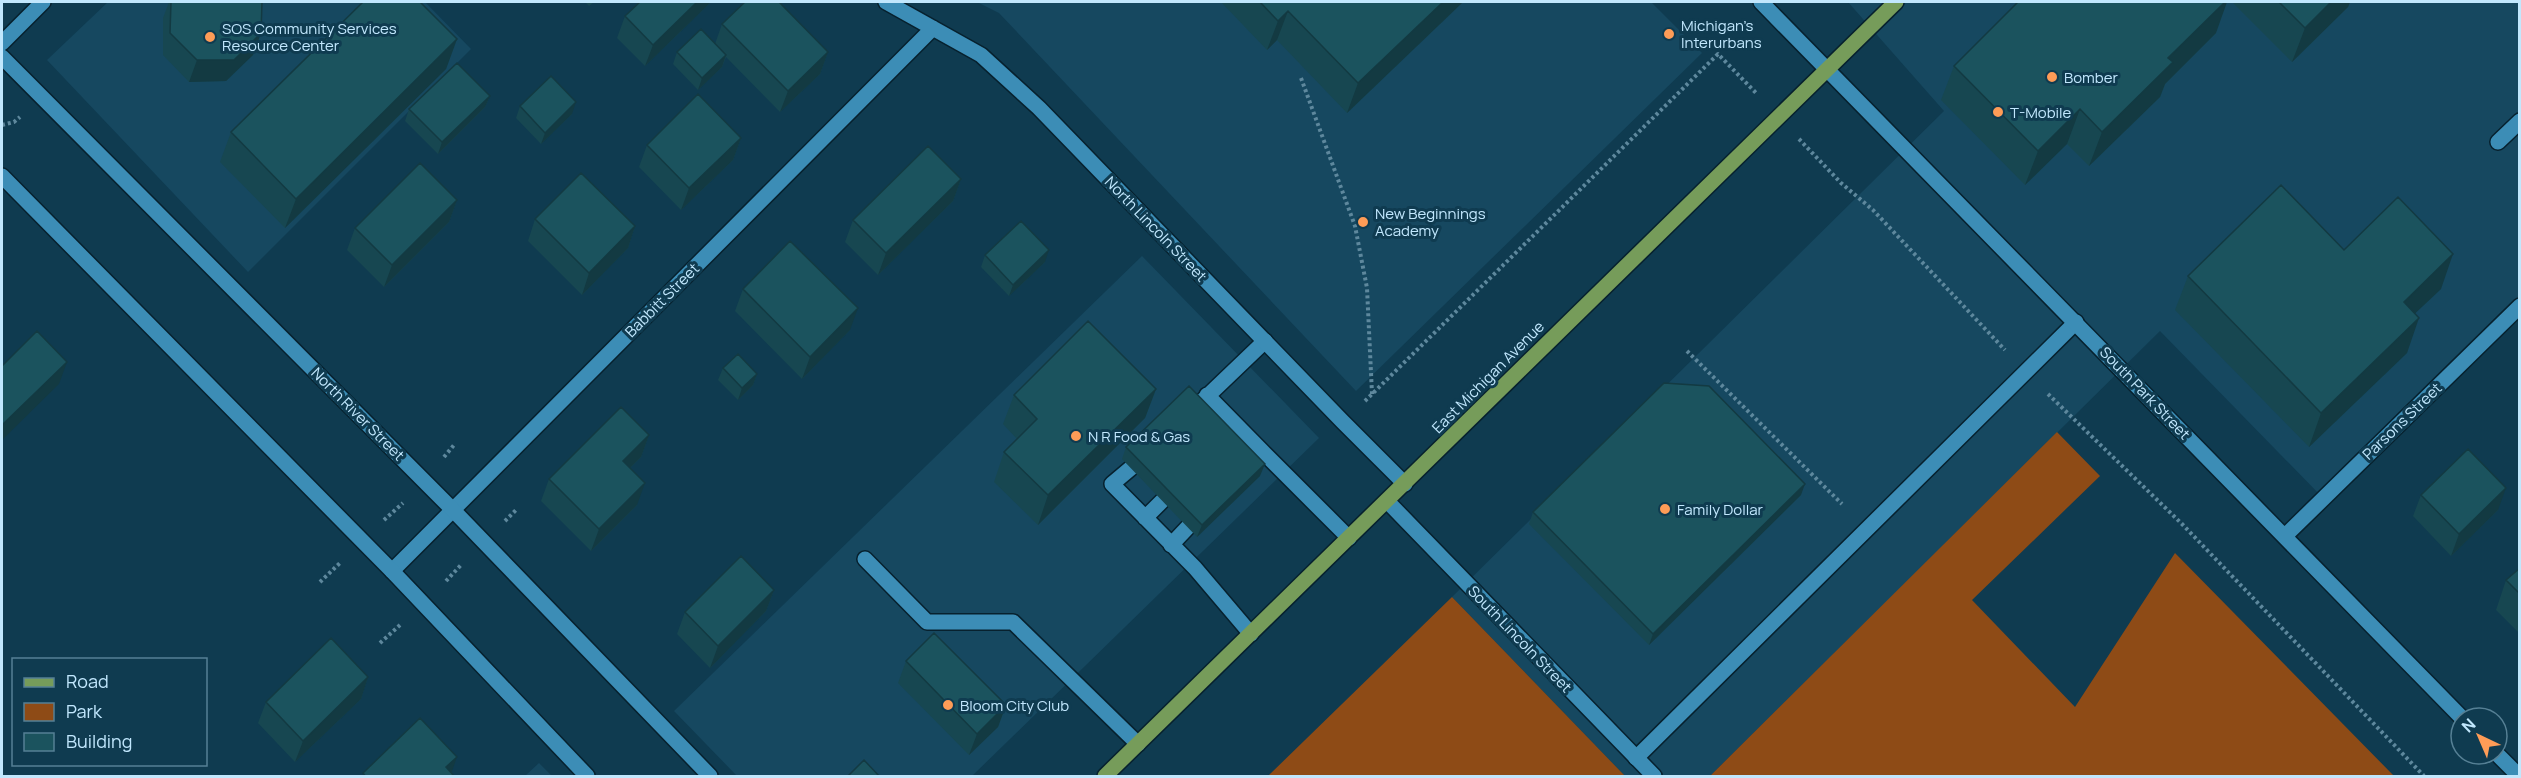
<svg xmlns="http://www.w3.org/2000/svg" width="2521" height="778" font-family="Manrope,sans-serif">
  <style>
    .built { fill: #164860 }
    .green { fill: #8e4b16 }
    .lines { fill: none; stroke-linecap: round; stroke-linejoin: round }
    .lane-casing { stroke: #07212e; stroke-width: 18 }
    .street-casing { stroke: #07212e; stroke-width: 18 }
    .secondary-casing { stroke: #07212e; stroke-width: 18 }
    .primary-casing { stroke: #07212e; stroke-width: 18 }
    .path { stroke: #5e889d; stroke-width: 4; stroke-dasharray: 3 3; stroke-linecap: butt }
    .lane { stroke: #3c8db6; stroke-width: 15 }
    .street { stroke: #3c8db6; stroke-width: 15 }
    .secondary { stroke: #3c8db6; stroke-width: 15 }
    .primary { stroke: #769c5a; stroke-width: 15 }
    .wall { fill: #174751 }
    .shaded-wall { fill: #133a42 }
    .building { fill: #1b535e; stroke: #133a42; stroke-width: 1.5 }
    .poi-dot { fill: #fe9c57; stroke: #0f3b50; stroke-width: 2 }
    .labels { text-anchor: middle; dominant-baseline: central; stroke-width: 6; stroke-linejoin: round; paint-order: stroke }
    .poi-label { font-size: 15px; fill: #c1e7fd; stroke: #0f3b50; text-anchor: start }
    .street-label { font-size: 15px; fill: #c1e7fd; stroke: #0f3b50 }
  </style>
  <rect width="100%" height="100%" fill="#0f3b50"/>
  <path class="built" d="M108,2H425L471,49L248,272L47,60Z
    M977,2H1651L1702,53L1356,391L999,13Z
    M1848,2H2519V306L2323,498L2160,331L1710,776H1625L1452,597L1944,111Z
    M1142,256L1319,438L972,776H737L674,711Z
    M539,763L552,776H525Z"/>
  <path class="green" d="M2057,432L2100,476L1972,600L2075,707L2175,553L2394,776H1710Z
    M1452,597L1625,776H1268Z"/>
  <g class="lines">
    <defs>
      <path id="lane" d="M2498,142L2520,121
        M1207,395L1263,452
        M1195,408L1265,341
        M1250,465L1263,452L1349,538
        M1131,468L1112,484L1195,568L1251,634
        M1145,518L1162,501
        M1171,545L1188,527
        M865,559L927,622H1013L1138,744
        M1636,758L2076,322"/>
      <path id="street" d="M886,2L981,55L1039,108L1343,422L1405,484
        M1761,2L2462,718
        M2,43L43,2
        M1387,501L1654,776
        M2285,536L2520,306
        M392,571L933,28
        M2497,754L2519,776"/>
      <path id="secondary" d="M2,57L453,510L710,776
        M2,176L392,571L587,776"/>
      <path id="primary" d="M1105,776L1896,2"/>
    </defs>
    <use href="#lane" class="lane-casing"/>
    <use href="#street" class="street-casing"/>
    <use href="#secondary" class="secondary-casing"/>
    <use href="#primary" class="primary-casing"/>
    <path class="path" d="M1301,78L1355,226L1367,288L1372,394
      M2,125L14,122L20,117
      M1799,139L1841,183L1873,210L2005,350
      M1687,351L1842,504
      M2048,394L2182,524L2424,776
      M1365,401L1718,54L1757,94
      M444,457L454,445
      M384,520L403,503
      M505,521L517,509
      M446,581L461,565
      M320,582L341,562
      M380,643L400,625"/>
    <use href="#lane" class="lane"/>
    <use href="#street" class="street"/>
    <use href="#secondary" class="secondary"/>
    <use href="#primary" class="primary"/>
  </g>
  <path class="wall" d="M169,2H262L261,33L253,55L226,81L189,82L163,55V18Z
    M585,2H594L589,6Z
    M711,2L645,66L617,38L625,16Z
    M1221,2H1463L1347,113L1277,40L1267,50Z
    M2232,2H2350L2348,7L2292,62Z
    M722,24L828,52L820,74L780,112L726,57L722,67L698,90L673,64L677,52L715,44Z
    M2216,33L2165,84L2160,97L2089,166L2067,144L2025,185L1941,100L1954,66Z
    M457,39L446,69L285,228L220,162L231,132Z
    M490,96L485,107L438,154L405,121L409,109Z
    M520,106L572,114L541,144L516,118Z
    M741,138L733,160L681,210L639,167L647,145Z
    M961,179L953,201L878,275L845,242L853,220Z
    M457,200L449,222L384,287L347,250L355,228Z
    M535,219L635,226L628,248L582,295L528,241Z
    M2344,250L2441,289L2415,313L2407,353L2309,447L2175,310L2188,276Z
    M985,255L1045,262L1009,296L981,267Z
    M743,289L850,330L802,379L735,311Z
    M723,368L757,374L753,385L738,400L718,380Z
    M1156,389L1145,418L1038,525L994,482L1004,452L1017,439L1003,424L1014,395Z
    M649,435L641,457L630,468L637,505L591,551L541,501L549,479Z
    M1126,447L1260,476L1197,537L1122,459Z
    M1801,495L1649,645L1529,524L1533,512Z
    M2421,495L2498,510L2451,556L2413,516Z
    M2520,568V634L2496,610L2506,580Z
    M774,590L766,611L710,668L677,634L685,612Z
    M906,661L1006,705L998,727L969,755L898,683Z
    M368,677L361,699L295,762L258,723L266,702Z"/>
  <path class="shaded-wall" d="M697,2H711L645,66L653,45Z
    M1443,2H1463L1347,113L1358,83Z
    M2225,2H2227L2216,33L2165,84L2160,97L2089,166L2102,132L2168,58Z
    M2331,2H2350L2348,7L2292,62L2305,28Z
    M1288,11L1277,40L1267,50L1278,21Z
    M261,33L253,55L226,81L189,82L197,60Z
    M457,39L446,69L285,228L296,199Z
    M828,52L820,74L780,112L788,91Z
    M726,55L722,67L698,90L702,78Z
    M490,96L485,107L438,154L442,142Z
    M576,102L572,114L541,144L545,133Z
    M2080,109L2067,144L2025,185L2038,151Z
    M741,138L733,160L681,210L689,188Z
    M961,179L953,201L878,275L886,253Z
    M457,200L449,222L384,287L392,265Z
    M635,226L628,248L582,295L589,273Z
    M1049,250L1045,262L1009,296L1013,285Z
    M2453,254L2441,289L2391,336L2404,302Z
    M858,308L850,330L802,379L810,357Z
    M2419,318L2407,353L2309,447L2321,413Z
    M67,362L59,384L2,440V425Z
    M757,374L753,385L738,400L742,388Z
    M1156,389L1145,418L1038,525L1048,495Z
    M649,435L641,457L615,483L623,461Z
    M1265,464L1260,476L1197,537L1202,525Z
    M645,483L637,505L591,551L599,529Z
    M1805,484L1801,495L1649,645L1653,634Z
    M2506,488L2498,510L2451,556L2459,534Z
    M774,590L766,611L710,668L718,646Z
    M368,677L361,699L295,762L303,741Z
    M1006,705L998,727L969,755L977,734Z
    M457,757L450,777L446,767Z"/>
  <path class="building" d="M171,2H262L261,33L234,60H197L170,33Z
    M363,2H420L457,39L296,199L231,132Z
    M640,2H697L653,45L625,16Z
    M745,2H779L828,52L788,91L722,24Z
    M1260,2H1443L1358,83L1288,11L1278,21Z
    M2018,2H2225L2168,58L2173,62L2102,132L2080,109L2038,151L1954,66Z
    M2279,2H2331L2305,28Z
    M701,29L726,55L702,78L677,52Z
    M457,63L490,96L442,142L409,109Z
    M551,76L576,102L545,133L520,106Z
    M698,94L741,138L689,188L647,145Z
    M928,146L961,179L886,253L853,220Z
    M420,163L457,200L392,265L355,228Z
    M581,173L635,226L589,273L535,219Z
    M2281,185L2344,250L2398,197L2453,254L2404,302L2419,318L2321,413L2188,276Z
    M1021,221L1049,250L1013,285L985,255Z
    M790,241L858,308L810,357L743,289Z
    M1088,321L1156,389L1048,495L1004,452L1037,419L1014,395Z
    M37,331L67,362L2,425V366Z
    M738,354L757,374L742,388L723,368Z
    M1664,383L1709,386L1805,484L1653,634L1533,512Z
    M1189,386L1265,464L1202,525L1126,447Z
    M621,407L649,435L623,461L645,483L599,529L549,479Z
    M2468,449L2506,488L2459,534L2421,495Z
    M741,556L774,590L718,646L685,612Z
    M2520,568V594L2506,580Z
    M934,633L1006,705L977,734L906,661Z
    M331,638L368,677L303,741L266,702Z
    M420,718L457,757L446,767L455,777H366L363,773Z
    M864,760L880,777H847Z"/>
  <g class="poi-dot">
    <circle cx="1669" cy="34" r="6"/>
    <circle cx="210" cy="37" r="6"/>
    <circle cx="2052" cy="77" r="6"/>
    <circle cx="1998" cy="112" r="6"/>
    <circle cx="1363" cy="222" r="6"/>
    <circle cx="1076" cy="436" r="6"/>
    <circle cx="1665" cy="509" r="6"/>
    <circle cx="948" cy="705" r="6"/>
  </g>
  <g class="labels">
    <g class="poi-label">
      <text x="1681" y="25">Michigan’s<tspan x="1681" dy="17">Interurbans</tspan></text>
      <text x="222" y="28">SOS Community Services<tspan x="222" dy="17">Resource Center</tspan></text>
      <text x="2064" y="77">Bomber</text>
      <text x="2010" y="112">T-Mobile</text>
      <text x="1375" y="213">New Beginnings<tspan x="1375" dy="17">Academy</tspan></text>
      <text x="1088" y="436">N R Food &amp; Gas</text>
      <text x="1677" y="509">Family Dollar</text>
      <text x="960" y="705">Bloom City Club</text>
    </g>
    <g class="street-label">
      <text transform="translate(1156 229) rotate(46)">North Lincoln Street</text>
      <text transform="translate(662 300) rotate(-45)">Babbitt Street</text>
      <text transform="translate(1488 377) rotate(-45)">East Michigan Avenue</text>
      <text transform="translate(2145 393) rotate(46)">South Park Street</text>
      <text transform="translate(358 414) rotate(45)">North River Street</text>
      <text transform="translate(2402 421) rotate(-44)">Parsons Street</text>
      <text transform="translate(1520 639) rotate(46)">South Lincoln Street</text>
    </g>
  </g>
  <rect width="2521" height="778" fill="none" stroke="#c1e7fd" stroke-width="6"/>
  <rect x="12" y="658" width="195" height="108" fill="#0f3b50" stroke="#568095" stroke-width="1.5"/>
  <rect x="24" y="678" width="30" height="9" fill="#769c5a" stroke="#568095" stroke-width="1.5"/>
  <text x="66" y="688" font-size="18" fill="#c1e7fd">Road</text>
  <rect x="24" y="703" width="30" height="18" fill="#8e4b16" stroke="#568095" stroke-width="1.5"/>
  <text x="66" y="718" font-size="18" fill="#c1e7fd">Park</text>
  <rect x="24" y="733" width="30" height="18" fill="#1b535e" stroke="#568095" stroke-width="1.5"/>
  <text x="66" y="748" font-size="18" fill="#c1e7fd">Building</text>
  <g transform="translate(2479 736) rotate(316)"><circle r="28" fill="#0f3b50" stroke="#568095" stroke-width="1.5"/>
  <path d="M0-4.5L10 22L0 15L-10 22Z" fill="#fe9c57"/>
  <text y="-9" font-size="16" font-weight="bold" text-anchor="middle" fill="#c1e7fd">N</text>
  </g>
</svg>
